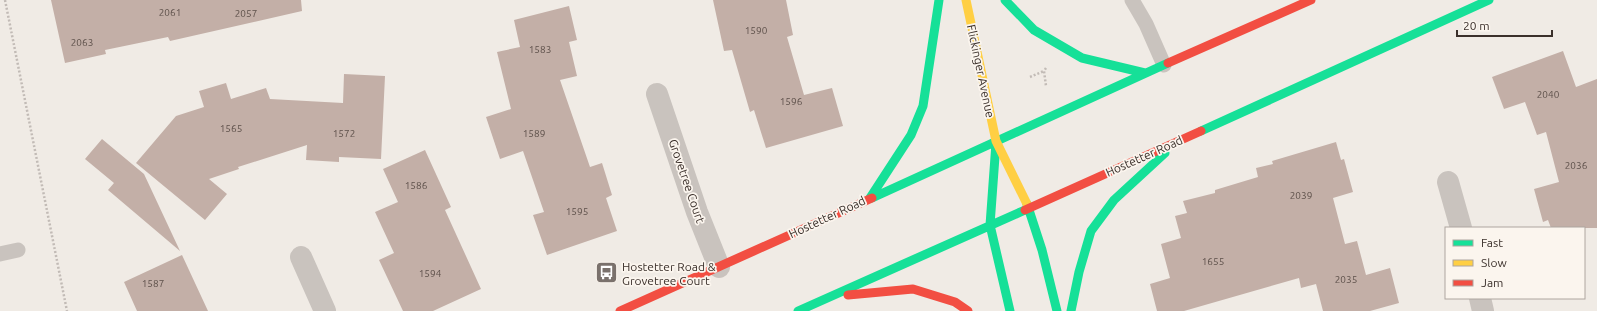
<svg xmlns="http://www.w3.org/2000/svg" width="1597" height="311" font-family="Ubuntu,sans-serif">
  <style>
    .building { fill: #c3afa7 }
    .lines { fill: none; stroke-linecap: round; stroke-linejoin: round }
    .path { stroke: #c2bbb6; stroke-width: 2.5; stroke-dasharray: 2 2; stroke-linecap: butt }
    .lane { stroke: #c9c3be; stroke-width: 15 }
    .street { stroke: #c9c3be; stroke-width: 22 }
    .fast { stroke: #16e098; stroke-width: 9 }
    .slow { stroke: #ffcf43; stroke-width: 9 }
    .jam { stroke: #f24e42; stroke-width: 9 }
    .labels { text-anchor: middle; dominant-baseline: central; stroke-width: 3.5; stroke-linejoin: round; paint-order: stroke }
    .number-label { font-size: 10px; fill: #5d504a }
    .street-label { font-size: 12px; fill: #3b302b; stroke: #fbf5ee }
    .poi-label { font-size: 12px; fill: #3b302b; stroke: #fbf5ee; text-anchor: start }
  </style>
  <rect width="100%" height="100%" fill="#f0ebe5"/>
  <path class="building" d="M51,0H301L302,11L170,41L168,37L105,50L106,54L65,63Z
    M713,0H786L793,35L787,37L804,95L832,88L843,126L766,148L754,110L750,112L732,50L724,51Z
    M569,6L577,40L569,42L577,76L560,80L590,167L602,163L612,195L606,198L617,231L547,255L533,215L544,212L523,151L500,159L486,117L511,109L497,52L520,47L514,20Z
    M1563,51L1576,87L1597,79V228H1551L1548,220L1543,222L1534,189L1559,182L1546,132L1537,135L1525,102L1504,109L1492,77Z
    M344,74L385,76L381,159L339,157V162L306,160L307,145L238,167L239,169L209,179L227,194L205,220L136,163L176,116L204,107L199,91L226,83L231,99L266,88L270,99L343,103Z
    M102,139L144,174L180,251L108,190L114,183L85,159Z
    M1336,142L1341,160L1344,159L1353,192L1333,198L1345,244L1357,241L1366,275L1390,268L1399,303L1370,311H1323L1316,284L1301,288L1299,278L1184,311H1157L1150,284L1170,278L1161,244L1181,238L1175,216L1187,213L1183,201L1215,193V190L1258,177L1256,168L1273,164L1272,161Z
    M425,150L451,207L445,210L481,289L433,311H403L379,260L394,253L375,212L398,202L383,169Z
    M182,255L208,311H137L124,282Z"/>
  <g class="lines">
    <path class="path" d="M5,0L67,311
      M1046,68L1044,71L1046,86
      M1030,77L1044,71"/>
    <path class="lane" d="M1132,0L1146,24L1164,65
      M0,254L18,250"/>
    <path class="street" d="M657,94L697,212L719,267
      M1448,182L1461,228
      M301,257L325,311
      M1480,298L1483,311"/>
    <path class="fast" d="M1005,0L1034,30L1082,58L1145,73
      M1201,131L1489,0
      M996,143L990,225L1010,311
      M870,198L911,135L923,106L939,0
      M872,198L1168,63
      M1027,204L1042,250L1057,311
      M798,311L1025,210
      M1071,311L1079,272L1091,231L1114,200L1165,153"/>
    <path class="slow" d="M966,0L996,141L1027,204"/>
    <path class="jam" d="M1168,63L1311,0
      M1025,210L1201,131
      M848,295L913,289L955,302L968,311
      M620,311L872,198"/>
  </g>
  <defs>
    <symbol id="bus-square" viewBox="-11 -11 22 22"><rect x="-9" y="-9" width="18" height="18" rx="4" fill="#7a716c" stroke="#fbf5ee"/><path d="M-5-6H5V4H4V6H2V4H-2V6H-4V4H-5ZM-3.5-4V0h7V-4ZM-3.5 1.2v1.5H-2V1.2ZM2 1.2v1.5H3.5V1.2Z" fill="#fff"/></symbol>
  </defs>
  <g fill-rule="evenodd">
    <use href="#bus-square" x="594" y="260" width="25" height="25"/>
  </g>
  <g class="labels">
    <g class="number-label">
      <text x="170" y="12">2061</text>
      <text x="246" y="13">2057</text>
      <text x="756" y="30">1590</text>
      <text x="82" y="42">2063</text>
      <text x="540" y="49">1583</text>
      <text x="1548" y="94">2040</text>
      <text x="791" y="101">1596</text>
      <text x="231" y="128">1565</text>
      <text x="344" y="133">1572</text>
      <text x="534" y="133">1589</text>
      <text x="1576" y="165">2036</text>
      <text x="416" y="185">1586</text>
      <text x="1301" y="195">2039</text>
      <text x="577" y="211">1595</text>
      <text x="1213" y="261">1655</text>
      <text x="430" y="273">1594</text>
      <text x="1346" y="279">2035</text>
      <text x="153" y="283">1587</text>
    </g>
    <g class="street-label">
      <text transform="translate(981 71) rotate(78)">Flickinger Avenue</text>
      <text transform="translate(1144 156) rotate(-24)">Hostetter Road</text>
      <text transform="translate(687 181) rotate(71)">Grovetree Court</text>
      <text transform="translate(827 217) rotate(-25)">Hostetter Road</text>
    </g>
    <g class="poi-label">
      <text x="622" y="266">Hostetter Road &amp;<tspan x="622" dy="14">Grovetree Court</tspan></text>
    </g>
  </g>
  <rect x="1445" y="227" width="140" height="72" fill="#fbf5ee" stroke="#aea6a0"/>
  <rect x="1453" y="240" width="20" height="6" fill="#16e098" stroke="#aea6a0"/>
  <text x="1481" y="247" font-size="12" fill="#3b302b">Fast</text>
  <rect x="1453" y="260" width="20" height="6" fill="#ffcf43" stroke="#aea6a0"/>
  <text x="1481" y="267" font-size="12" fill="#3b302b">Slow</text>
  <rect x="1453" y="280" width="20" height="6" fill="#f24e42" stroke="#aea6a0"/>
  <text x="1481" y="287" font-size="12" fill="#3b302b">Jam</text>
  <path d="M1457 30v6h95v-6" fill="none" stroke="#3b302b" stroke-width="2"/>
  <text x="1463" y="30" font-size="12" fill="#3b302b" stroke="#fbf5ee" stroke-width="3" paint-order="stroke">20 m</text>
</svg>
